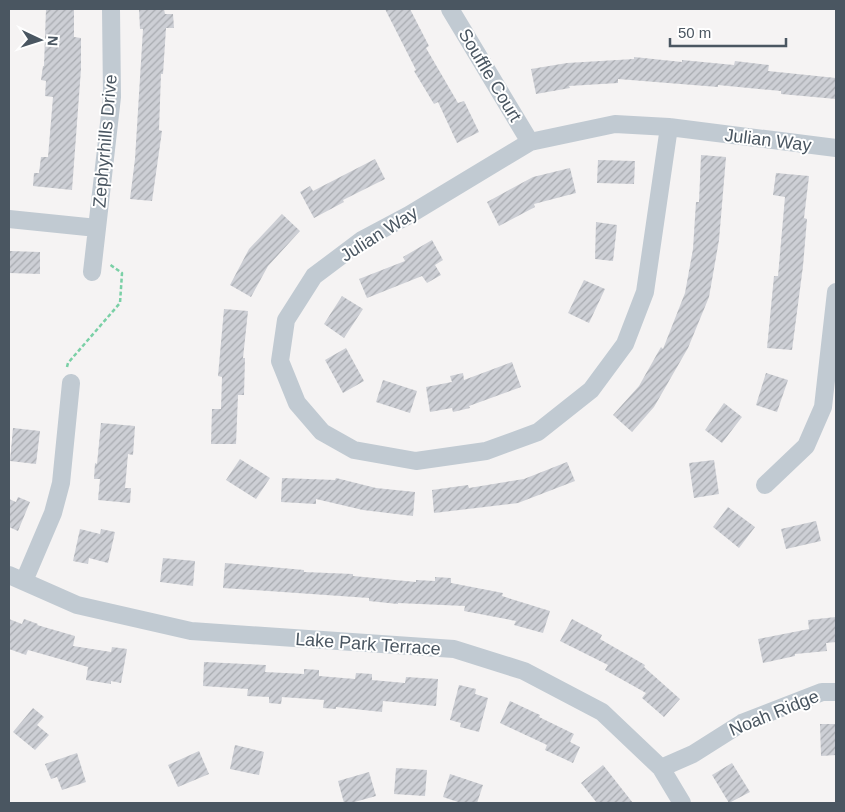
<svg xmlns="http://www.w3.org/2000/svg" width="845" height="812" font-family="Helvetica,sans-serif">
  <style>
    .building { fill: url(#building-hatch) }
    .lines { fill: none; stroke-linecap: round; stroke-linejoin: round }
    .path { stroke: #7ad0a6; stroke-width: 2.5; stroke-dasharray: 4 2.5; stroke-linecap: butt }
    .street { stroke: #c1cad2; stroke-width: 18 }
    .labels { text-anchor: middle; dominant-baseline: central; stroke-width: 4; stroke-linejoin: round; paint-order: stroke }
    .street-label { font-size: 18px; fill: #4a5661; stroke: #fff }
  </style>
  <defs>
    <pattern id="building-hatch" width="6" height="6" patternUnits="userSpaceOnUse" patternTransform="scale(1.25)"><rect width="6" height="6" fill="#cdcfd5"/><path d="M-1 1l2-2M0 6l6-6M5 7l2-2" fill="none" stroke="#a8abb0"/></pattern>
  </defs>
  <rect width="100%" height="100%" fill="#f5f3f3"/>
  <path class="building" d="M46,9H74V37L81,38V69L72,190L33,186L34,173H39L41,157H48L53,97L45,96L46,81L41,80L43,66H44Z
    M139,9H164L165,14H173L174,28H166L163,74H161L159,130L162,131L152,201L130,199L135,159L143,29H140Z
    M385,9H410L429,46L426,48L458,103L464,101L479,132L457,143L438,102L434,104L414,71L416,70Z
    M634,57L682,62V60L734,65L735,61L769,65L768,71L836,78V99L781,94V91L718,85V87L618,79V83L569,86L570,88L536,94L531,69L567,63L634,59Z
    M701,155L726,157L719,240L709,297L688,348L654,407L632,432L613,415L639,386L661,347L663,349L685,293L693,249L696,202H699Z
    M375,159L385,179L343,200L344,202L314,218L300,192L310,186L313,191Z
    M598,160L635,161L634,184L597,183Z
    M570,168L576,193L534,204L535,207L499,226L487,202L533,177Z
    M776,173L809,176L804,218L807,219L803,266L792,350L767,348L774,276H778L785,197L773,195Z
    M282,214L300,231L268,266L251,297L230,285L249,249Z
    M596,222L617,225L613,261L595,259Z
    M432,240L443,260L435,265L441,275L427,283L422,276L367,298L359,279L405,261L403,257Z
    M9,251L40,252V274L9,273Z
    M584,280L605,289L589,323L568,313Z
    M342,296L363,309L344,338L324,324Z
    M224,309L248,311L243,358H245L244,395H238L236,444H211L212,409H221L222,377L218,376Z
    M346,348L364,381L343,393L325,360Z
    M512,362L521,387L469,406L470,408L453,412L452,408L430,412L426,387L452,382L450,376L463,373L464,380Z
    M766,373L788,380L777,412L756,405Z
    M383,380L417,391L410,413L376,402Z
    M724,403L742,417L722,443L705,430Z
    M101,423L135,426L133,455L128,454L125,488H131L130,503L98,500L100,479H94L95,463L97,464Z
    M13,428L40,431L36,464L10,461Z
    M240,459L270,478L256,499L226,480Z
    M714,460L719,494L694,498L689,463Z
    M567,462L575,481L518,503L434,513L432,490L468,485L469,488L524,479Z
    M282,478L335,480L336,478L376,488L415,492L413,516L363,510L316,499V504L281,502Z
    M18,497L30,502L18,531L9,527V499L16,502Z
    M728,507L755,527L739,548L713,527Z
    M816,521L821,541L786,549L781,529Z
    M80,529L100,534L101,529L115,532L108,563L89,558L88,564L73,561Z
    M163,558L195,561L193,586L160,582Z
    M225,563L304,570V572L353,574V576L416,582V580L435,581V577L451,578V583L503,593L502,596L550,611L543,633L514,625L516,621L464,611L465,606L398,603V604L369,601V598L223,588Z
    M836,617V642L826,643L827,651L795,654V656L763,663L758,639L809,629L808,620Z
    M9,619L22,624L24,619L38,624L37,625L75,636L73,646L111,652L112,647L127,649L121,683L111,681V684L86,680L88,667L28,650L26,655L9,649Z
    M572,619L602,635L600,639L645,665L644,667L680,699L664,717L642,698L646,693L605,670L608,665L560,641Z
    M204,662L266,665L265,672L304,674V669L319,670V676L355,679L356,673L372,674V680L405,683L406,677L438,679L436,706L383,701L382,712L336,707V709L323,708L324,700L282,697L281,704L269,703V697L247,696L248,689L203,686Z
    M459,685L476,689L475,694L488,698L479,732L460,727L461,723L450,720Z
    M510,701L540,715L539,717L574,734L570,742L580,747L573,763L545,750L547,745L500,723Z
    M33,708L44,717L37,725L49,735L35,750L13,732Z
    M820,724H836V755L821,756Z
    M235,745L264,752L259,775L230,769Z
    M199,751L209,774L178,787L168,765Z
    M77,753L86,782L62,790L57,777L51,779L45,764Z
    M732,763L750,792L729,803L712,775Z
    M603,765L633,803H597L581,783Z
    M396,768L427,770L425,796L394,794Z
    M369,772L376,796L351,803H344L338,781Z
    M450,774L483,785L477,803H461L443,797Z"/>
  <g class="lines">
    <path class="path" d="M67,367L68,363L120,303L122,273L109,264"/>
    <path class="street" d="M450,9L530,142
      M669,127L645,292L625,344L591,390L538,432L486,451L416,461L354,450L322,432L297,403L280,361L286,320L314,276L362,240L409,215L530,142L615,124L669,127L836,148
      M9,219L97,228
      M92,272L112,97L111,9
      M765,485L806,446L823,407L836,292
      M9,575L77,605L191,631L454,649L524,671L602,712L661,768L682,803
      M24,581L53,513L61,483L71,383
      M661,768L693,754L742,723L822,692H836"/>
  </g>
  <g class="labels">
    <g class="street-label">
      <text transform="translate(490 75) rotate(59)">Souffle Court</text>
      <text transform="translate(768 140) rotate(7)">Julian Way</text>
      <text transform="translate(105 141) rotate(-85)">Zephyrhills Drive</text>
      <text transform="translate(379 234) rotate(-32)">Julian Way</text>
      <text transform="translate(368 644) rotate(4)">Lake Park Terrace</text>
      <text transform="translate(774 713) rotate(-22)">Noah Ridge</text>
    </g>
  </g>
  <rect width="845" height="812" fill="none" stroke="#4a5661" stroke-width="20"/>
  <g transform="translate(40 40) rotate(94)" stroke="#ffffff" stroke-width="4" paint-order="stroke">
  <path d="M0-4L9 19L0 12L-9 19Z" fill="#4a5661"/>
  <text y="-8" font-size="14" font-weight="bold" text-anchor="middle" fill="#4a5661">N</text>
  </g>
  <path d="M670 38v8h116v-8" fill="none" stroke="#4a5661" stroke-width="2.5"/>
  <text x="678" y="38" font-size="15" fill="#4a5661" stroke="#ffffff" stroke-width="4" paint-order="stroke">50 m</text>
</svg>
